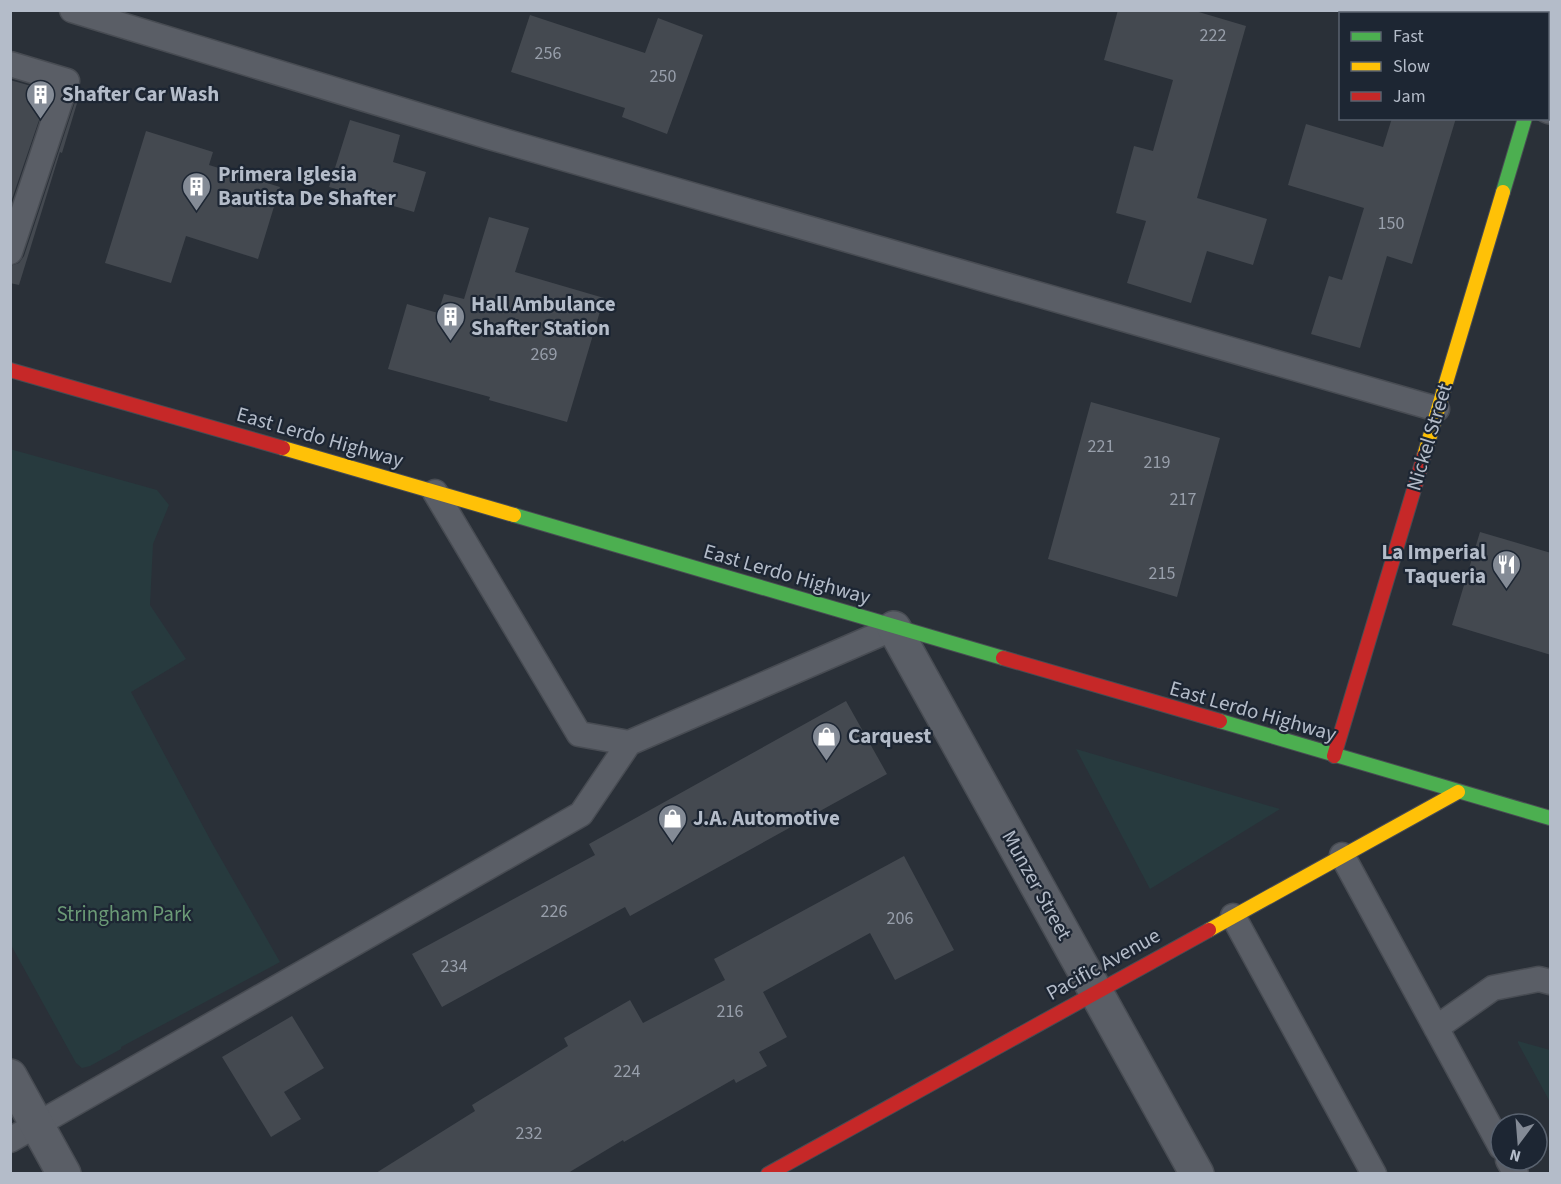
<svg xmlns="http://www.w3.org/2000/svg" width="1561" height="1184" font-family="'Source Sans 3',sans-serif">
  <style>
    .green { fill: #273a3e }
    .building { fill: #444950 }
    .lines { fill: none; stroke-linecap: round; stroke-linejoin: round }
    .lane-casing { stroke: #484c53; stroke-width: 27 }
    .street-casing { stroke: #484c53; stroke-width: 36 }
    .fast-casing { stroke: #484c53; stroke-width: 16 }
    .slow-casing { stroke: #484c53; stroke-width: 16 }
    .jam-casing { stroke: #484c53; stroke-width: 16 }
    .lane { stroke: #5a5e66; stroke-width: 24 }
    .street { stroke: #5a5e66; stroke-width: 33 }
    .fast { stroke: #4caf50; stroke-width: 14 }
    .slow { stroke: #ffc107; stroke-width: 14 }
    .jam { stroke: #c62828; stroke-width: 14 }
    .labels { text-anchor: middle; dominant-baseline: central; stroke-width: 4.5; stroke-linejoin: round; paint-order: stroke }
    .number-label { font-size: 18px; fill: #989fab }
    .poi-label { font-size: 21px; font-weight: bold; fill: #b4bcc9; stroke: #1d2633; text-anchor: start }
    .street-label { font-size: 21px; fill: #b4bcc9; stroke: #1d2633 }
    .park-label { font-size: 21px; fill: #6b9a76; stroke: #1d2633 }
  </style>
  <rect width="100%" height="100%" fill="#2a3038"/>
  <path class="green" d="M10,449L157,490L169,505L153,544L150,605L186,659L131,692L212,843L280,962L121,1047V1049L90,1066L82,1068L76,1063L11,945Z
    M1076,749L1280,809L1150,889Z
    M1518,1041L1550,1050V1102L1518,1043Z"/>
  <path class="building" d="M1118,10H1192L1246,26L1197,198L1267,219L1253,265L1207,251L1191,303L1127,283L1146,221L1116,213L1134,146L1153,151L1173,80L1104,60Z
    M530,15L645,53L658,18L703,35L667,134L622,117L625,108L511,72Z
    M10,80L49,91L10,205Z
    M76,99L78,100L62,153L60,152L19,285L10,283V266L19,263L24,256Z
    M1392,118H1456L1412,264L1387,256L1360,348L1311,334L1329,276L1342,280L1364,208L1288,185L1306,124L1383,147Z
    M350,120L400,135L393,162L426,172L414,212L329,187Z
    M146,131L213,152L209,165L280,187L258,259L186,236L171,283L105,263Z
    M489,217L529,228L515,272L604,298L567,422L489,400L490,397L388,369L407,304L438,313L444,294L464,299Z
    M1091,402L1220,438L1177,597L1048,559Z
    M1480,532L1551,553V655L1452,625Z
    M846,701L887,774L630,916L625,907L442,1007L412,954L595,855L589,844Z
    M904,856L954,950L895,980L870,933L763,992L787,1037L759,1052L767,1066L736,1083L734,1079L624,1142L623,1140L568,1173H376L475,1111L472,1105L568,1046L564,1038L630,1000L643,1023L725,980L714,959Z
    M292,1016L324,1068L284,1092L301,1119L271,1137L222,1057Z"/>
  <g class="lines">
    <defs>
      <path id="lane" d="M72,10L490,137L1437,409
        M10,64L67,81L10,252
        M435,492L579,734L629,743L894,628
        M1342,855L1501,1147
        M1233,916L1374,1174
        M1436,1028L1493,988L1539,979L1550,982
        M10,1140L581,814L629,743
        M1508,1160L1516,1174"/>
      <path id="street" d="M1548,45L1550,35
        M1548,106L1550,107
        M894,628L1197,1174
        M10,1076L64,1174"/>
      <path id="fast" d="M1503,192L1525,118
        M514,515L1003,658
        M1220,721L1550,818"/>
      <path id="slow" d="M283,448L514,515
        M1424,456L1503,192
        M1209,930L1458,792"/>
      <path id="jam" d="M10,370L283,448
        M1003,658L1220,721
        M1334,756L1424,456
        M768,1174L1209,930"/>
    </defs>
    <use href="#lane" class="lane-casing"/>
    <use href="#street" class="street-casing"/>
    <use href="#fast" class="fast-casing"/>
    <use href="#slow" class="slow-casing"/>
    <use href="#jam" class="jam-casing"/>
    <use href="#lane" class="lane"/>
    <use href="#street" class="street"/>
    <use href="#fast" class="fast"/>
    <use href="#slow" class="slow"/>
    <use href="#jam" class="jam"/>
  </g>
  <defs>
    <symbol id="building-pin" viewBox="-11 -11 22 30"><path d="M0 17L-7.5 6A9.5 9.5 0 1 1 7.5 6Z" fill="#848b96" stroke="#1d2633"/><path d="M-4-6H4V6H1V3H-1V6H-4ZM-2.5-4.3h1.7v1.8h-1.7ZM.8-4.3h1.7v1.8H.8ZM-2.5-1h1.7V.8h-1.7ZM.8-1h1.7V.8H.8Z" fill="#fff"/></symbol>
    <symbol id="restaurant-pin" viewBox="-11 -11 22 30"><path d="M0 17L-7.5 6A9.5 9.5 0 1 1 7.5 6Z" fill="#848b96" stroke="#1d2633"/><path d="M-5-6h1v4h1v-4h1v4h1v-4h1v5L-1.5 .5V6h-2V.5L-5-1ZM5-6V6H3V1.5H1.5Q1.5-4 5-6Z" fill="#fff"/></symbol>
    <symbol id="shop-pin" viewBox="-11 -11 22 30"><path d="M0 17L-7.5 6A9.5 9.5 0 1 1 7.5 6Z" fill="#848b96" stroke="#1d2633"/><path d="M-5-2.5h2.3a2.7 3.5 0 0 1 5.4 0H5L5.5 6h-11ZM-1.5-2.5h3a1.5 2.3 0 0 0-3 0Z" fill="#fff"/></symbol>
  </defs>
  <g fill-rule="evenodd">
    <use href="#building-pin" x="24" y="78" width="33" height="45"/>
    <use href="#building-pin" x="180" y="170" width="33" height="45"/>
    <use href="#building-pin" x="434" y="300" width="33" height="45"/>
    <use href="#restaurant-pin" x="1490" y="548" width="33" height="45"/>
    <use href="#shop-pin" x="810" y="720" width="33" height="45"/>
    <use href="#shop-pin" x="656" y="802" width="33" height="45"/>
  </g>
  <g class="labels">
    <g class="number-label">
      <text x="1213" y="35">222</text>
      <text x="548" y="53">256</text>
      <text x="663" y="76">250</text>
      <text x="1391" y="223">150</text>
      <text x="544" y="354">269</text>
      <text x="1101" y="446">221</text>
      <text x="1157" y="462">219</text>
      <text x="1183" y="499">217</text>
      <text x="1162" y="573">215</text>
      <text x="554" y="911">226</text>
      <text x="900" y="918">206</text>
      <text x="454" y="966">234</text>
      <text x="730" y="1011">216</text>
      <text x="627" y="1071">224</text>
      <text x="529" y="1133">232</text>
    </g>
    <g class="poi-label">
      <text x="62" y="94">Shafter Car Wash</text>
      <text x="218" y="174">Primera Iglesia<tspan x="218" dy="24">Bautista De Shafter</tspan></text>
      <text x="471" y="304">Hall Ambulance<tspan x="471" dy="24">Shafter Station</tspan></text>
      <text x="1486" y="552" text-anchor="end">La Imperial<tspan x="1486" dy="24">Taqueria</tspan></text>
      <text x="848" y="736">Carquest</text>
      <text x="693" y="818">J.A. Automotive</text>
    </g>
    <g class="street-label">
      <text transform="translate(320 437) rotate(16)">East Lerdo Highway</text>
      <text transform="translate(1429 437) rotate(-73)">Nickel Street</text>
      <text transform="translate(787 574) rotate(16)">East Lerdo Highway</text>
      <text transform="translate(1253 711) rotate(16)">East Lerdo Highway</text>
      <text transform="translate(1037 885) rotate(61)">Munzer Street</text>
      <text transform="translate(1103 964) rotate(-29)">Pacific Avenue</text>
    </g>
    <g class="park-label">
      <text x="124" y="914">Stringham Park</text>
    </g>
  </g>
  <rect width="1561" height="1184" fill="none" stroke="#b4bcc9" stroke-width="24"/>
  <rect x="1339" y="12" width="210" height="108" fill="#1d2633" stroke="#59626f" stroke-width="1.5"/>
  <rect x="1351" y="32" width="30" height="9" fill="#4caf50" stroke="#59626f" stroke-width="1.5"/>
  <text x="1393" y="42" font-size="18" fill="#b4bcc9">Fast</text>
  <rect x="1351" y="62" width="30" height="9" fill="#ffc107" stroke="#59626f" stroke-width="1.5"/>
  <text x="1393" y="72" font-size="18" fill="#b4bcc9">Slow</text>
  <rect x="1351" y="92" width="30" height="9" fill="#c62828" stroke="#59626f" stroke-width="1.5"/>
  <text x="1393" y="102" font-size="18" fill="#b4bcc9">Jam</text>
  <g transform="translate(1519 1142) rotate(196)"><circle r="28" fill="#1d2633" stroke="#59626f" stroke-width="1.5"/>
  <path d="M0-4.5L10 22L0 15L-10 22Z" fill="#848b96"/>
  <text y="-9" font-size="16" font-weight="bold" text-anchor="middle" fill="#b4bcc9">N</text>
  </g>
</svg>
